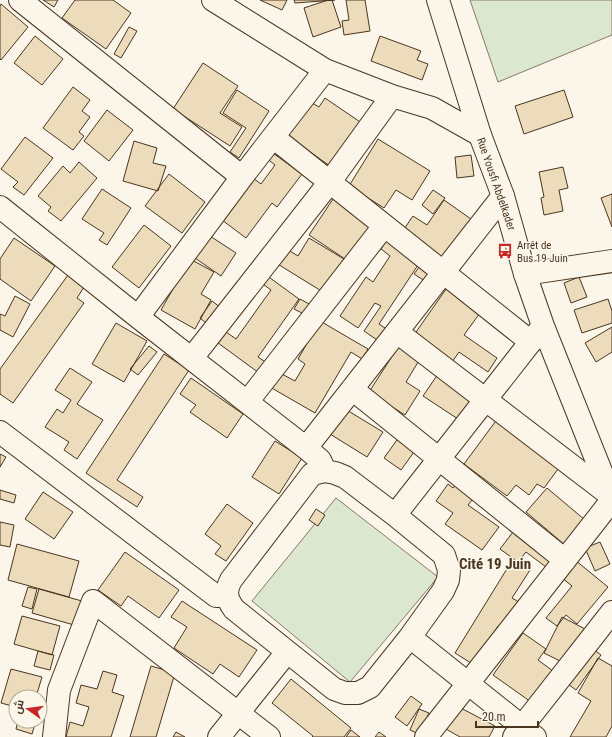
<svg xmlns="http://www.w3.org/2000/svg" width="612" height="737" font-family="'Roboto Condensed',Cairo,sans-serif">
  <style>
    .green { fill: #dce7d0; stroke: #887966 }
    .building { fill: #ecdcbc; stroke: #4a3520 }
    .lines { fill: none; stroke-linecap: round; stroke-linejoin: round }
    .minor-casing { stroke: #4a3520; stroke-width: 24 }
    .major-casing { stroke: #4a3520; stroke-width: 24 }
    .minor { stroke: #fbf6e9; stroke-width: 22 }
    .major { stroke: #fbf6e9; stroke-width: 22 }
    .labels { text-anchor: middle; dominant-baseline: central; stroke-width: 3; stroke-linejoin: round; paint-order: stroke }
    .street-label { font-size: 11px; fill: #4a3520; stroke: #fbf6e9 }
    .poi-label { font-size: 11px; fill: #4a3520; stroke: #fbf6e9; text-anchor: start }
    .district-label { font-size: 15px; font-weight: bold; fill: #4a3520; stroke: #fbf6e9 }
  </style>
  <rect width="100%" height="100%" fill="#fbf6e9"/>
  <path class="green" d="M470,0H612V35L498,82Z
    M336,498L438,577L350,682L252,601Z"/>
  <path class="building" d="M43,0H58L54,7Z
    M75,0H113L131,13L106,49L62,18Z
    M260,0H287L282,10Z
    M294,0H335L295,3Z
    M328,0H332L341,27L313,37L304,8Z
    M346,0H365L370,31L344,35L342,21L349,20Z
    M1,4L28,27L1,60L0,59V6Z
    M129,27L137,31L121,58L114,54Z
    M35,36L63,59L42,85L14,63Z
    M380,36L421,51L417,60L428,64L422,80L371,61Z
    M203,63L238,86L220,113L242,127L230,146L173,109Z
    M73,87L90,100L82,111L90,117L79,132L84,136L73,150L43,128Z
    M237,90L269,111L239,158L230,152L246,128L223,113Z
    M564,90L573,117L524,134L515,106Z
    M325,98L366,126L330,166L286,135L309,101L319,107Z
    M107,110L133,130L109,161L84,141Z
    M25,137L53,158L24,195L13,187L18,182L1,169Z
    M378,139L430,171L412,200L396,190L384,208L349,186Z
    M134,141L157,148L153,163L166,166L158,191L123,181Z
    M270,151L302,174L277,207L272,203L246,238L222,220L253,178L261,184L275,165L265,157Z
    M471,155L474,176L457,178L455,157Z
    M79,162L97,178L61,221L48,211L51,207L38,196L63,166L70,173Z
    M563,167L568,188L559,190L563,211L544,215L541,198L544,197L539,172Z
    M169,174L205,202L182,233L145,206Z
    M102,189L131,208L107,245L99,240L104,233L82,219Z
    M433,190L445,198L433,214L422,205Z
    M612,194V227L601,198Z
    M333,199L375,227L351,263L309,235Z
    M444,200L478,224L449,265L402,232L413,216L427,225Z
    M144,225L171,246L139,288L112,267Z
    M210,236L236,253L221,276L195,258Z
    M14,238L55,266L31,301L0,279V259Z
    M309,238L344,259L323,292L276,263L285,248L298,256Z
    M387,240L420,262L379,324L388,330L380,342L364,331L381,306L375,303L358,328L340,316L366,277L373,282L390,256L381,249Z
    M190,259L214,272L201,294L211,300L195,329L161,310Z
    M420,266L430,273L425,281L414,274Z
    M68,275L84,287L77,298L84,303L13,403L0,394V369Z
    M266,275L299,299L258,357L267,363L259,373L214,340L222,329L236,339L271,290L260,282Z
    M579,277L587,297L571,303L564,283Z
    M451,282L485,306L464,335L497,358L488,372L459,352L452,362L414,335Z
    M15,296L30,304L13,337L0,330V314L5,316Z
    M300,299L311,305L306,315L294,309Z
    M608,299L612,311V323L582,333L574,310Z
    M212,301L225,311L212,328L200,318Z
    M320,321L368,349L362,359L351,352L315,413L270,387L278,372L295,381L305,364L298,359Z
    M116,323L147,341L124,382L92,364Z
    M612,327V352L596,362L585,343Z
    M402,341L423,354L406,382L420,391L405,415L369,392Z
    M149,346L157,352L138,375L130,369Z
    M164,354L189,370L117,480L143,497L137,507L86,473Z
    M70,368L92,382L77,404L103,420L77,459L64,450L69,442L45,427L57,409L63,413L71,400L55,390Z
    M440,371L475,394L458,419L423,396Z
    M191,378L243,414L227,438L190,412L196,405L180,394Z
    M345,409L383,432L367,457L330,434Z
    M498,418L561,465L544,488L537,484L529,495L516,485L507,496L464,464Z
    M402,433L419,445L401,470L384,458Z
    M275,441L302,458L279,494L252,477Z
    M0,454L6,457L0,467Z
    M460,478L479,491L468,505L499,527L482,550L445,524L453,513L436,501L448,484L453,488Z
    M547,488L585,520L565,545L526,512Z
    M0,490L16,495L14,503L0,499Z
    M43,492L73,512L54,539L25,519Z
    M227,504L253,523L226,561L215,554L221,546L205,534Z
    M316,509L325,515L318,526L309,520Z
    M0,522L14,525L10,547L0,545Z
    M516,528L554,556L546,567L526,552L518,562L500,549Z
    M600,542L610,564L595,571L585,548Z
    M17,544L79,561L69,597L8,580Z
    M125,552L179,590L159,618L128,596L121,606L98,590Z
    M513,559L530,570L512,598L522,604L506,631L498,626L490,639L479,668L455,653Z
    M575,560L608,587L577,624L566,615L557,626L546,618L572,586L562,578Z
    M28,587L37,589L32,609L22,606Z
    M39,589L89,603L81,627L32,613Z
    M182,601L257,650L239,677L220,664L213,674L174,648L187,627L171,617Z
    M22,616L60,626L52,655L14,644Z
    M562,617L587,630L570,666L544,653Z
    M523,633L546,649L538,660L553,671L531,702L493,675Z
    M593,649L601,655L576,690L568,684Z
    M38,651L54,655L50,670L34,666Z
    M598,658L612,666V726L606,737H570L591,701L578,693Z
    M151,666L175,673L156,737H130Z
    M11,669L42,677L36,697H16V707L1,703Z
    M103,671L117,675L112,692L124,696L111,737H66L70,722L83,726L89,707L76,703L81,685L97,689Z
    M291,679L351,728L344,737H312L313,736L272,703Z
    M411,696L422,704L407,726L395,717Z
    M457,706L495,726L489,737H460L446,729Z
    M419,709L429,713L419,734L410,730Z
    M18,721H36L32,734L16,729Z
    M351,730L360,737H346Z
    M176,732L185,737H173Z
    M379,732L386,737H375Z"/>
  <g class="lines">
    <defs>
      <path id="minor" d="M20,0L242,177
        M213,0L325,70L392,96L432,108L480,135
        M273,137L531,342
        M0,207L138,317L306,448L320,460L325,471
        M525,274L612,261
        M138,317L242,177L325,70
        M397,332L610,495
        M192,358L329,183L392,96
        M352,389L565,560
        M248,401L384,226
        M0,432L216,596H226
        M306,448L503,196
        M325,471L335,473L345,477L395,515L444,555L449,570L448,580L443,591L410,637L370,687L358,693H345L334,689L234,609C226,598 225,592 231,580L312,474Z
        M395,515L540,330
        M410,637L535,737
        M54,737L59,690L93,601L269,737
        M219,737L287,652
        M426,737L612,500
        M514,737L612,612"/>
      <path id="major" d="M438,0L480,135L503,196L525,274L543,326L612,499"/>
    </defs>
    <use href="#minor" class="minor-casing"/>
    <use href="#major" class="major-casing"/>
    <use href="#minor" class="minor"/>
    <use href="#major" class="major"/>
  </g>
  <defs>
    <symbol id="bus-bare" viewBox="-9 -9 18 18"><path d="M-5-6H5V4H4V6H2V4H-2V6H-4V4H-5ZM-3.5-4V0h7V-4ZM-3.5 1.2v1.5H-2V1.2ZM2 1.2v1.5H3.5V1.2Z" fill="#c62828" stroke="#fbf6e9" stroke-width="2.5" paint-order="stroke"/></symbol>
  </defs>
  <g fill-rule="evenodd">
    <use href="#bus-bare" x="494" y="240" width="22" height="22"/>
  </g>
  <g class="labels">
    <g class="street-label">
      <text transform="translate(496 184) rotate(71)">Rue Yousfi Abdelkader</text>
    </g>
    <g class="poi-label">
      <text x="517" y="245">Arrêt de<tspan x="517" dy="13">Bus 19 Juin</tspan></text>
    </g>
    <g class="district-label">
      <text x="495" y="564">Cité 19 Juin</text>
    </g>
  </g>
  <g transform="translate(28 709) rotate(284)"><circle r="19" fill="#fbf6e9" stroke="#b4a999"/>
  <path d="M0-3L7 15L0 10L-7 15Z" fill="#c62828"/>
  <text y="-6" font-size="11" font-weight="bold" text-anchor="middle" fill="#4a3520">ش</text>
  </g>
  <path d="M476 721v6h62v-6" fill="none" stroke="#4a3520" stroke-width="2"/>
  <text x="482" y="721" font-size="12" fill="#4a3520" stroke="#fbf6e9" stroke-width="3" paint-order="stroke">20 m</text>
</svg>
